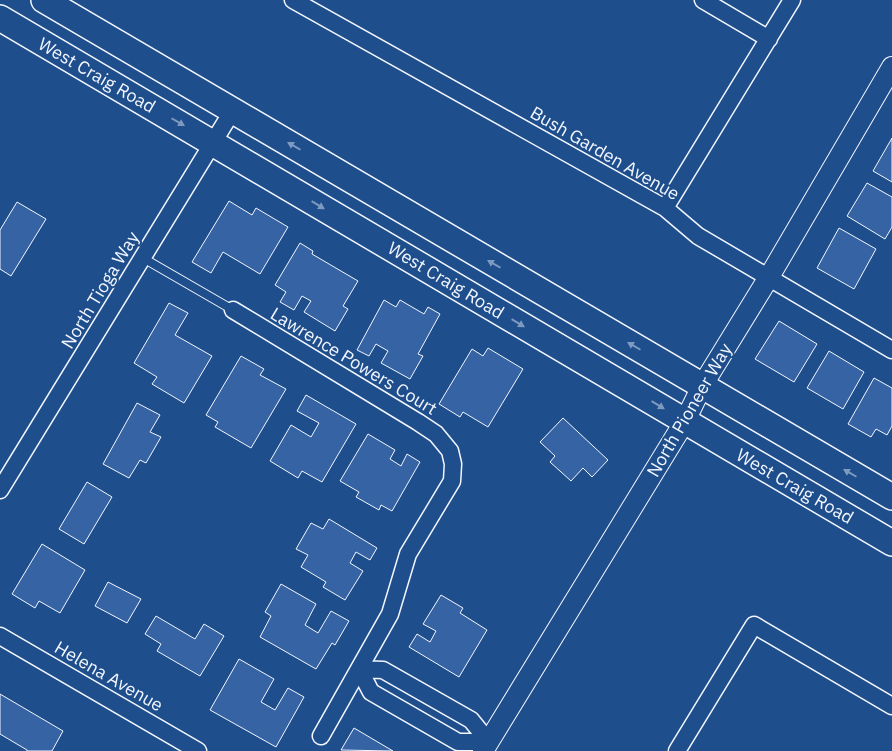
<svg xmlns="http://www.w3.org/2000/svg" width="892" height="751" font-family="'IBM Plex Sans',sans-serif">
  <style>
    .building { fill: #3563a3; stroke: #f2f6ff }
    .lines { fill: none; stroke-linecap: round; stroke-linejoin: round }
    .service-casing { stroke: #f2f6ff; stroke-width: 10 }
    .minor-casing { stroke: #f2f6ff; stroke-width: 19 }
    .tertiary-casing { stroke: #f2f6ff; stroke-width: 22 }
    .primary-casing { stroke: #f2f6ff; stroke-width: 28 }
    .service { stroke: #1f4e8c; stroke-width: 8 }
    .minor { stroke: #1f4e8c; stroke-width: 16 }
    .tertiary { stroke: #1f4e8c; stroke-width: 20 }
    .primary { stroke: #1f4e8c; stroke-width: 25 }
    .oneway { fill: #7e9ac0 }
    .labels { text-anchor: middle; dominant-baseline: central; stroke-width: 4; stroke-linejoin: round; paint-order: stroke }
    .street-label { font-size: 18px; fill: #f2f6ff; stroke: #1f4e8c }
  </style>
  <rect width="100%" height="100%" fill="#1f4e8c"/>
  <path class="building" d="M892,138V182L873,171Z
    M867,183L892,197V227L885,239L847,216Z
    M229,201L252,215L256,208L288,227L260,274L223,252L211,273L192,262Z
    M17,202L46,219L11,276L0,269V230Z
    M839,228L876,249L854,289L817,268Z
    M300,243L313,251L312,254L358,281L343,306L348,309L335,331L304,312L311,301L302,296L294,310L280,302L286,292L275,285Z
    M384,300L396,307L400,300L424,314L428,307L440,314L418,354L423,356L410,379L381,363L388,351L376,344L369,356L357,350Z
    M169,303L188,313L175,335L212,356L184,403L152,384L157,377L134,363Z
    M779,321L817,344L794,382L755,359Z
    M488,348L523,369L488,427L463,412L460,417L439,404L472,349L483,356Z
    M829,351L864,372L843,409L807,388Z
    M241,356L264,369L260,375L286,389L251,448L215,427L218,422L206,415Z
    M874,378L892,388V426L887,435L876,429L871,437L848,424Z
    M306,395L356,424L322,482L302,471L298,478L270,461L291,425L311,437L319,423L297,411Z
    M137,403L160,415L150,432L161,437L146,463L140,460L129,478L103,464Z
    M563,418L608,460L592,477L583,468L571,481L550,462L555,456L540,442Z
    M368,434L395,450L390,459L401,466L407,454L420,462L392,511L381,505L379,510L356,497L359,492L340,481Z
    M87,482L112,497L84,544L59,529Z
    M329,519L377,548L370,560L356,552L350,563L363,571L345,600L323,587L326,582L301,567L308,555L296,549L311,523L323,529Z
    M42,544L85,570L60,613L39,601L35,608L12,594Z
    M108,582L141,599L127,623L95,606Z
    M281,584L316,604L305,625L318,633L331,611L349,621L335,645L332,643L316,669L260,637L271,616L265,612Z
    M441,595L463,608L460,613L487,630L459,677L409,647L417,634L430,642L436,631L423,624Z
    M156,616L195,639L204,624L224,636L200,676L157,651L161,644L145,634Z
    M239,659L274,679L261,702L275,710L288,688L304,697L276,747L210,710Z
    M0,694L63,731L52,751H27V750L0,734Z
    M354,728L393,751L341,750Z"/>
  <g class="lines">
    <defs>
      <path id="service" d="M143,258L233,310"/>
      <path id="minor" d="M293,0L665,208L698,236L892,350
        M703,0L769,39
        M665,208L792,0
        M233,310L418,422L436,434L450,451L453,464L452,481L408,554L390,614L321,736
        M0,490L233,110
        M0,636L198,751
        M359,669L383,670L471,720L489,742H458L371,692Z
        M677,751L754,625L892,706"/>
      <path id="tertiary" d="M483,751L685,421L702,386L769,277L892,67"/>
      <path id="primary" d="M44,0L892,497
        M0,18L892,543"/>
    </defs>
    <use href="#service" class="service-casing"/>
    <use href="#minor" class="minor-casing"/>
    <use href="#tertiary" class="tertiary-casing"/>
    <use href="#primary" class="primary-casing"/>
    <use href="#service" class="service"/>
    <use href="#minor" class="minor"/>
    <use href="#tertiary" class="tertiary"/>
    <use href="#primary" class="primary"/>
  </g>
  <defs><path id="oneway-solid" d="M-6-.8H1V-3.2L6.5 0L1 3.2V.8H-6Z" transform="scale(1.25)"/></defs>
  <g class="oneway">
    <use href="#oneway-solid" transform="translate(178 122) rotate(30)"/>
    <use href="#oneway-solid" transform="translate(294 146) rotate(-150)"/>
    <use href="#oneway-solid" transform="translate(318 205) rotate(31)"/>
    <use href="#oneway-solid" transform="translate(494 264) rotate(-150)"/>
    <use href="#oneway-solid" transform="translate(518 323) rotate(31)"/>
    <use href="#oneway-solid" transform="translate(634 346) rotate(-150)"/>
    <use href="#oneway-solid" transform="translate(658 405) rotate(31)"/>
    <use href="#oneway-solid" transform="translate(850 473) rotate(-150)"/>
  </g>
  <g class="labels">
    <g class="street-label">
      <text transform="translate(97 75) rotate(30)">West Craig Road</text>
      <text transform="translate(605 153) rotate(30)">Bush Garden Avenue</text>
      <text transform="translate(446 280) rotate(31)">West Craig Road</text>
      <text transform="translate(100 290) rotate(-59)">North Tioga Way</text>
      <text transform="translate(354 361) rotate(31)">Lawrence Powers Court</text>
      <text transform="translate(689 410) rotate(-60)">North Pioneer Way</text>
      <text transform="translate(795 486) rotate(30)">West Craig Road</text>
      <text transform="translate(109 676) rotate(30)">Helena Avenue</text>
    </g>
  </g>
</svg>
